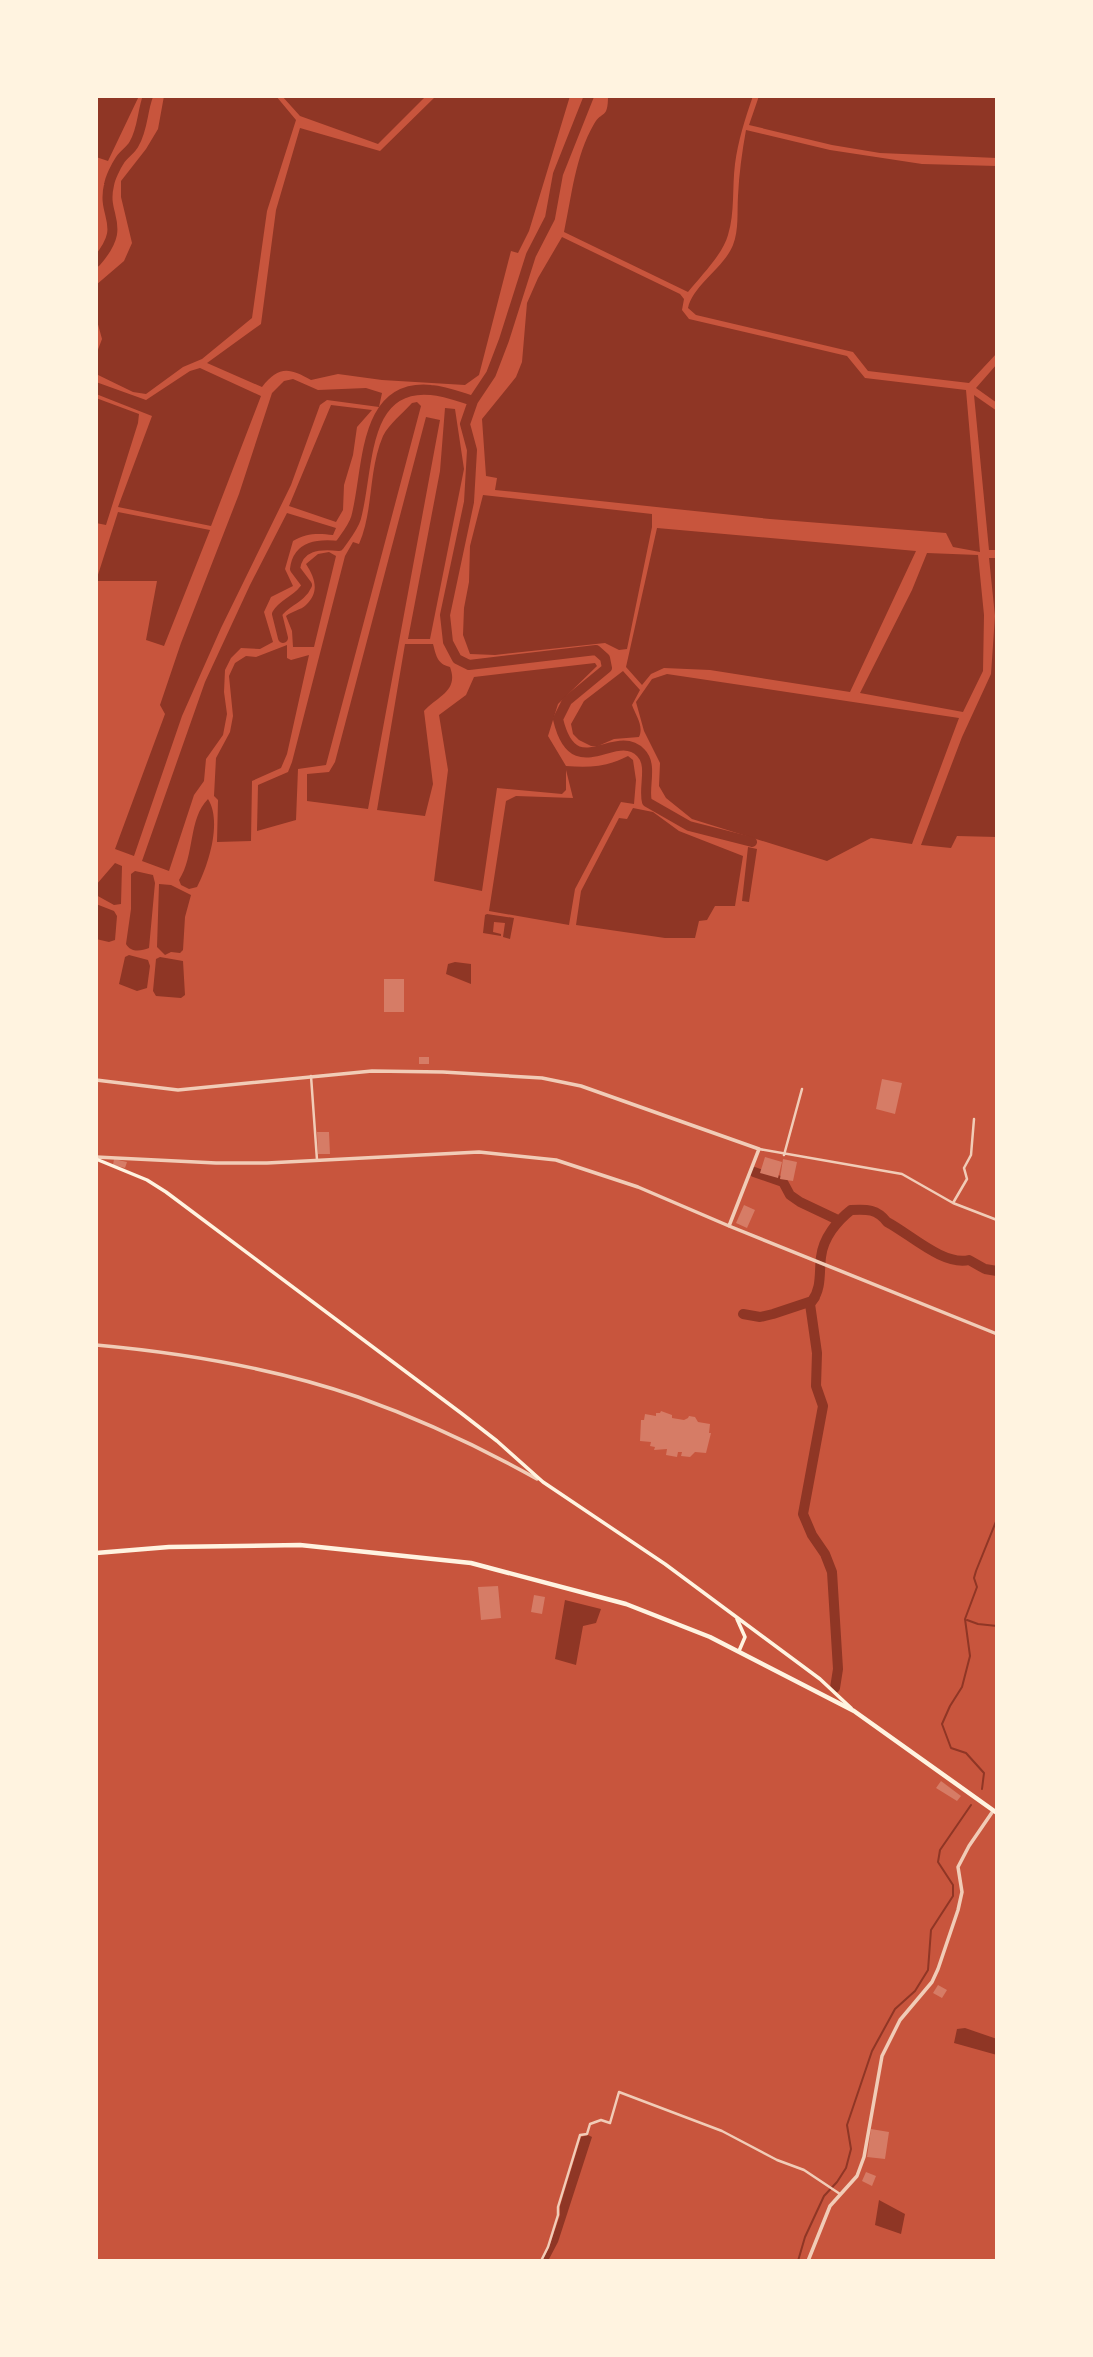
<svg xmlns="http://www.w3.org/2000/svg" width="1093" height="2357" font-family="Figtree,sans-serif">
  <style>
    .water { fill: #8f3625 }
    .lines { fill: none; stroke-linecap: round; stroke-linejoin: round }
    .stream { stroke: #8f3625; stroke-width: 2 }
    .river { stroke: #8f3625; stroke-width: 10 }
    .building { fill: #d67c66 }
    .minor { stroke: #f1ccb7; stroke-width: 2.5 }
    .tertiary { stroke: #f1ccb7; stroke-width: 3.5 }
    .secondary { stroke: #fff3e0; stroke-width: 3.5 }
    .trunk { stroke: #fff3e0; stroke-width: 4.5 }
  </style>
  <rect width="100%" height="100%" fill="#c8553d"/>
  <path class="water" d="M96,96H139L108,161L96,157Z
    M164,96H276L296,120L267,211L252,318L202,359L183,367L146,394L133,392L96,374V355L102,339L96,317V285L124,261L132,243L121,197V181L146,149L158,129Z
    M282,96H426L378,144L300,116Z
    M436,96H570L529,231L518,253L511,251L479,375L465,385L382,380L338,374L311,380C289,367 278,366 262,387L207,363L261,324L276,210L300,128L380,151Z
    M608,96H753C745,119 738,141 735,164C732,187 735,212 728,235C723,254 700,277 688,292L564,232C572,195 575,157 594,124C602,110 608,120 608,96Z
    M759,96H997V158L880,153L832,145L749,125Z
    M746,130L830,150L922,164L997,166V353L969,383L868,371L853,352L696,315L688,308C693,285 724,268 733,245C739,230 737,212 738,196C739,174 742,152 746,130Z
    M562,237L680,294L684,299L682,310L689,319L847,356L865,378L966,390L980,552L953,547L946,533L770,519L495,490L497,478L486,476L482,419L516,377L522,362L527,303L538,278Z
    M997,364V403L976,388Z
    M200,368L261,396L211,526L118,507L152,416L96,394V382L146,400L190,371Z
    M293,379L318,390L366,388L382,393L379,407L327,400L320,405L291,485L221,628L182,716L134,856L115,849L165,714L160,705L181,643L239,494L272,393L284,381Z
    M974,395L997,411V550H989Z
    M96,398L139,414L138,423L106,525L96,523Z
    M417,402L421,406L326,765L298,769L296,820L257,831L258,785L288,772L292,762L345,556L353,542L359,544C374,509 368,471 383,436C389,424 403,413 412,403Z
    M331,405L372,410L357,427L353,455L344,485L343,510L336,522L289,506Z
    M445,408L455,409L464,469L430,639H408L440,471Z
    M426,417L440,420L368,809L307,801V774L329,772L335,762Z
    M483,495L652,514V527L627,649L619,650L605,643L495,655L470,654L463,635L464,608L469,582L470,546Z
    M118,512L210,530L164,646L146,640L157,581H96Z
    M287,513L336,528L333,535C318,533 306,533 293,541L285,569L293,586L271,597L264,612L273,642L260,649L241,648L231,658L225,670L224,692L227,714L223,735L206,759L204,781L194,795L169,871L142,861L205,682L250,585Z
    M657,528L916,551L850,692L710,670L664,668L651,674L642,685L626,667Z
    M329,552L336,556L314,647H293L292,631L286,616C292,611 301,610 306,605C320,592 315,578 306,564L318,554Z
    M927,553L978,555L984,615L983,671L963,712L860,693L912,590Z
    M989,558H997V837L957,836L951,848L921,845L962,737L991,674L995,616Z
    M405,644H433C436,655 437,664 450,667C459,691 438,696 424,711L433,784L425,816L377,810Z
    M287,645V658L291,660L309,655L287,754L281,768L252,781L251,841L217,842L218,800L214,796L216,758L230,732L233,716L229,676L235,663L246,656L256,657Z
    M595,663L597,666L558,704L548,736L566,766C589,768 607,767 628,756L633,760L636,780L634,804L621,802L575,889L569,925L489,911L506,801L516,796L573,798L566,770V790L562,794L497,788L482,891L434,881L448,770L439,715L466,695L474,677Z
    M623,671L640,690L632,705C636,716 644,726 639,737L614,739L598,746H591L579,740L573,734L571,724L584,701Z
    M667,674L959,718L912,844L871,838L827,861L692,819L666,798L659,786L660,763L644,731L636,702L652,679Z
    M208,799C222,821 209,864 197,887L189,889L181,885L179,880C195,856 188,819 208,799Z
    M633,808L653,812L679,831L743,856L735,906H715L707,920L699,921L695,938H665L576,925L581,891L619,818L627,819Z
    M748,847L757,849L749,902L742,901Z
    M115,863L122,866L121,904L114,905L96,895V885Z
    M135,871L153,875L155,883L149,948C141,951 131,953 126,944L131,909V874Z
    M159,884L171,885L191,895L185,917L183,950L180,953L171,952L165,955L157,947Z
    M96,904L114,911L117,916L115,940L109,942L96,939Z
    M487,914L514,918L510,939L503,937L505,923L494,922L493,932L501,934V936L483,933L485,915Z
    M129,955L148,960L150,966L147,988L137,991L119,984L125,957Z
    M160,957L183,961L185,995L181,998L156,996L153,991L156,959Z
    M455,962L471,964V984L446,974L448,964Z
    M565,1600L601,1609L596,1623L583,1626L576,1665L555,1659Z
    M965,2028L997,2039V2055L954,2043L957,2029Z
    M588,2135L592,2137L558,2242L548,2261H542L549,2247L560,2215V2206L581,2137Z
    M879,2200L905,2214L901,2234L875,2225Z"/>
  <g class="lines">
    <path class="stream" d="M967,1620L978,1624L997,1626
      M982,1789L984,1773L966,1753L951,1748L942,1724L950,1706L962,1687L970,1656L965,1619L977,1587L974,1578L976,1571L997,1519
      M798,2261L805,2237L824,2196L837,2182L846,2168L851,2149L847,2125L872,2051L895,2009L915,1991L928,1970L931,1930L953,1896V1885L938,1862L940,1850L971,1805"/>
    <path class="river" d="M589,96L558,174L550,218L531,255L504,340L491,374L473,401L465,424L472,450L469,502L445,615L448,642L457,659L469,665L596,650L605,658L607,668L567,701L558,719C574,787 615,726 641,753C653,765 643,788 647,802L689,826L752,842
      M96,262C129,224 101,218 109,185C110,178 116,166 120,160C124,154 131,150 134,144C143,129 142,112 148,96
      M283,638L277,614C284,602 301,599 307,585L295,569C298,545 319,544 339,546C345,537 353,528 356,518C369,471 361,383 431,390C445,391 460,397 473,401
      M754,1172L783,1182L790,1195L800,1202L838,1220
      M815,1297L810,1304L817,1353L816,1386L823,1406L803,1514L812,1535L825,1554L832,1572L838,1669L835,1688
      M743,1314L760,1317L773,1314L812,1301C822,1288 819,1272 821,1257C823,1238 837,1221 851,1210C867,1209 877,1209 887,1222C910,1234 943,1266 969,1260L985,1269L997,1271"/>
  </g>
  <path class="building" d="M384,979H404V1012H384Z
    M419,1057H429V1064H419Z
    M882,1079L902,1083L895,1114L876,1109Z
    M317,1132H329L330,1154H318Z
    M765,1157L782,1162L778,1178L760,1173Z
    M114,1159L127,1162L125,1168L113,1165Z
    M783,1159L797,1162L793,1181L780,1179Z
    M744,1205L755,1210L747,1228L736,1223Z
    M661,1411L672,1415V1418L684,1420L688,1418L689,1416L695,1417L698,1422L710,1424L709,1433H711L706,1453L695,1452L690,1457L681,1456L682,1452H678L677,1457L666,1455L667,1449L654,1450L655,1447L650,1446L651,1442L640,1441L641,1420H644L645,1414L656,1416V1413H660Z
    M498,1586L501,1618L481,1620L478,1587Z
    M534,1595L545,1597L542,1614L531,1612Z
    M941,1781L961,1796L957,1801L936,1788Z
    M938,1985L947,1990L942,1998L933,1993Z
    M871,2129L889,2132L885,2159L867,2157Z
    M866,2172L876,2176L872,2186L862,2181Z"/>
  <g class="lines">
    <path class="minor" d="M311,1076L317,1160
      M759,1149L902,1174L953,1203L997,1220
      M784,1155L802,1089
      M953,1203L967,1179L964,1168L971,1155L974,1119
      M541,2261L548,2247L558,2215V2207L580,2135L587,2134L590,2124L601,2120L610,2123L619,2092L722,2131L777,2160L804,2170L840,2194"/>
    <path class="tertiary" d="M96,1080L178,1090L372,1071L443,1072L542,1078L581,1086L759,1149L729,1226
      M96,1157L216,1163H267L479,1152L556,1160L638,1187L729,1226L997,1334
      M96,1345C184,1353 274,1368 358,1397C420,1419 480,1447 537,1479
      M808,2261L830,2206L857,2176L864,2157L882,2056L900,2020L932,1982L938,1969L958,1910L962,1892L958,1867L969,1846L993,1811"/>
    <path class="secondary" d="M96,1159L147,1180L166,1192L461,1413L497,1441L543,1482L665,1564L820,1679L851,1708
      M737,1619L745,1637L739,1651"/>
    <path class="trunk" d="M96,1553L169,1547L300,1545L471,1563L626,1604L710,1637L854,1711L997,1813"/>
  </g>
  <rect width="1093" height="2357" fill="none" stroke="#fff3e0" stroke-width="196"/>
</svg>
